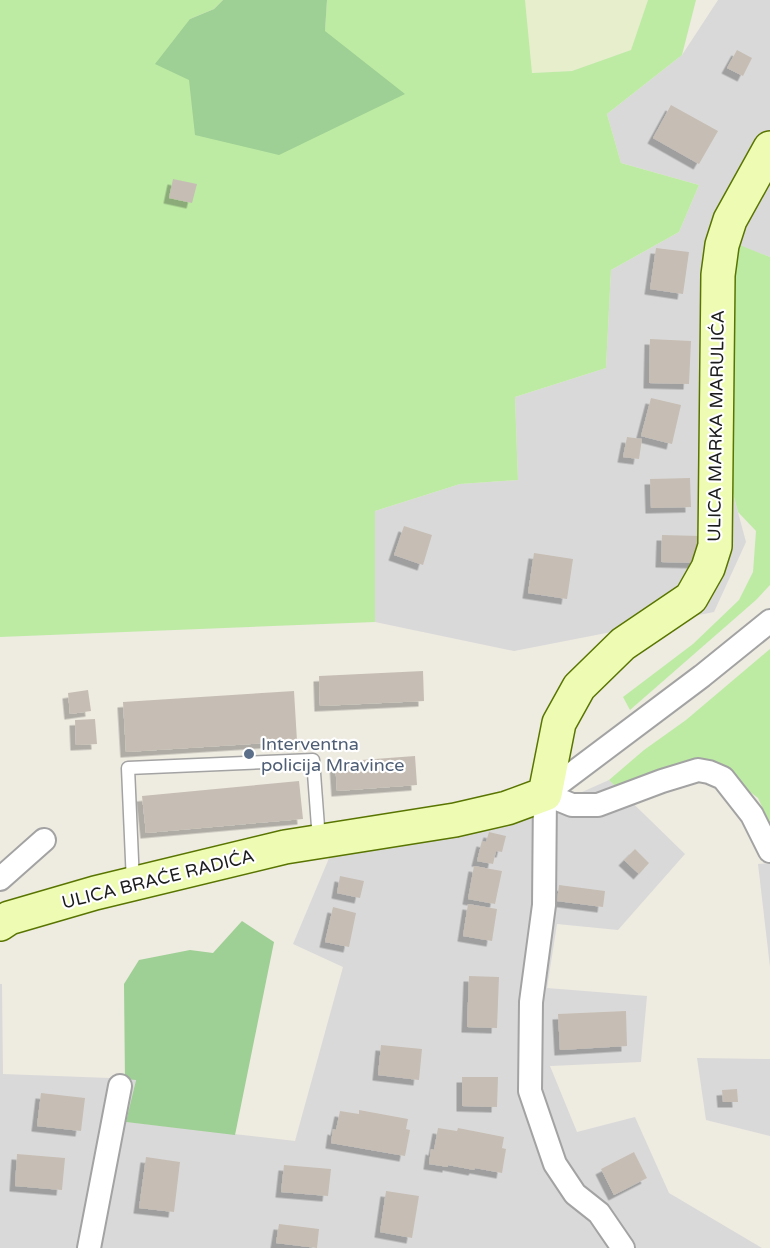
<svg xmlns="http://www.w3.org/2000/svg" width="770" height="1248" font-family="'Varela Round',sans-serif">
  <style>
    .residential { fill: #dad9d9 }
    .farmland { fill: #e7eecb }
    .grass { fill: #bdeba4 }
    .forest { fill: #9ecf94 }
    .building { fill: #c6beb4; filter: url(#shadow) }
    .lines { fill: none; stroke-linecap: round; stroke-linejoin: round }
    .service-casing { stroke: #a3a3a3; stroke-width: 15 }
    .minor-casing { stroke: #a3a3a3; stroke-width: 26 }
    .secondary-casing { stroke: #597501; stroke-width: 36 }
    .service { stroke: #fff; stroke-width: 12 }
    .minor { stroke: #fff; stroke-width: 22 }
    .secondary { stroke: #eefbb2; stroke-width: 33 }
    .service-dot { fill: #5c6f8a; stroke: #fff; stroke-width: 2 }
    .labels { text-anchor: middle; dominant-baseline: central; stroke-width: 4.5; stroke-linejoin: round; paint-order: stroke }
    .street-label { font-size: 18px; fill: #1c1c1c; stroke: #fff }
    .service-label { font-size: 18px; fill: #4e5e75; stroke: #fff; text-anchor: start }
  </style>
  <defs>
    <filter id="shadow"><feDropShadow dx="-5.5" dy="5.5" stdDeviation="0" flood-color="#0004"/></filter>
  </defs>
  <rect width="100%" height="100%" fill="#eeebe1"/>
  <path class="residential" d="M718,0H770V257L737,245L725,464L746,542L714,612L514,651L375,622V511L460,484L518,480L515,397L606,368L611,270L679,232L699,185L621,163L607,114L682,55Z
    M609,780L685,854L618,930L557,924L547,988L647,996L641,1062L550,1066L577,1132L635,1117L669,1193L762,1248H0V984H2L3,1074L136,1079L127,1122L295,1141L343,967L293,944L332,851L515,822Z
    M770,863V967L758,864Z
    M697,1058L770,1059V1136L706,1120Z"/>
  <path class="farmland" d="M525,0H648L631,50L572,71L531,73Z"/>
  <path class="grass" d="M0,0H223L214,9L190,19L325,30L327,0H525L532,73L572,71L631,50L648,0H696L682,55L607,114L621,163L699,185L679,232L611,270L606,368L515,397L518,480L460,484L375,511V622L0,637Z
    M737,244L770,257V585L756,600L630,710L623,697L693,644L739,600L753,572L756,531L738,512L725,464V300Z
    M770,649V824L758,798L711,762L618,789L609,780L644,750L686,720Z"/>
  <path class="forest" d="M223,0H327L325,31L405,94L279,155L195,135L189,80L155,64L190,19L214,9Z
    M242,921L274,942L235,1135L126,1122L136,1080L125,1079L124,984L139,960L190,950L213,953Z"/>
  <path class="building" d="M737,50L752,58L743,76L727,68Z
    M671,105L718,131L699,164L653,138Z
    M173,179L197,184L192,203L169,198Z
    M656,248L689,252L683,294L650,289Z
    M650,339L691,341L689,384L649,383Z
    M651,398L681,405L672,444L641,436Z
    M627,437L642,439L639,459L623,457Z
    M690,478L691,507L651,508L650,479Z
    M404,526L432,535L423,565L394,555Z
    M662,535L701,536L700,563L661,562Z
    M534,553L573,559L567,599L528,593Z
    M423,671L424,701L320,706L319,676Z
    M88,690L91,711L70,714L68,693Z
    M294,691L297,741L126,752L123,702Z
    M95,719L97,744L76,745L75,720Z
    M415,756L417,785L337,791L335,762Z
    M299,781L303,819L146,833L142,796Z
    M489,832L506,836L502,852L496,851L493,864L477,861L482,841L486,842Z
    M635,849L649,863L639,874L624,860Z
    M474,866L502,871L495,904L468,899Z
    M340,876L364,881L360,898L337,893Z
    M559,885L605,891L603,907L557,901Z
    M468,904L497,909L492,941L463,936Z
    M333,907L356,913L349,947L325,942Z
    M469,976L499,977L497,1028L467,1027Z
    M626,1011L627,1046L560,1050L558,1014Z
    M381,1045L422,1049L419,1080L378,1075Z
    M462,1077H498L497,1107L462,1106Z
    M737,1089L738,1102H723L722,1090Z
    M41,1093L85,1098L81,1131L37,1126Z
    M359,1110L408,1119L406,1129L410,1130L405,1156L331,1143L333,1129L336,1130L340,1111L359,1114Z
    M438,1128L457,1131L458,1128L504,1137L502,1148L506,1149L502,1173L475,1168L474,1170L448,1165V1167L429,1164L431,1149L434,1150Z
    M634,1152L647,1178L614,1195L601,1169Z
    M17,1154L65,1158L62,1190L15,1186Z
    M146,1157L180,1162L174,1212L139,1208Z
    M284,1165L331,1169L328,1196L281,1192Z
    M386,1191L419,1196L412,1238L380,1232Z
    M279,1224L319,1229L317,1248L276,1243Z"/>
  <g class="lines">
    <defs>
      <path id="service" d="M133,883L128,768L313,760L319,840"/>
      <path id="minor" d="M545,794L544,905L531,1002L530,1091L555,1164L575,1194L599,1213L623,1248
        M545,794L702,676L770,621
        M545,794L572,805H598L662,781L698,770L709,772L723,778L752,815L770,851
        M0,879L44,840
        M89,1248L120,1086"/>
      <path id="secondary" d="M0,924L9,918L95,893L285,847L455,820L507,808L545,794L559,723L579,687L623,644L691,598L708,568L715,546L718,275L722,245L730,220L770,148"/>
    </defs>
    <use href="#service" class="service-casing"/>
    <use href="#minor" class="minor-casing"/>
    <use href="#secondary" class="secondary-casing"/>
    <use href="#service" class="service"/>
    <use href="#minor" class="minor"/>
    <use href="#secondary" class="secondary"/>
  </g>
  <circle class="service-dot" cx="249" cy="754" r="6"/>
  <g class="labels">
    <g class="street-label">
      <text transform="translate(716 426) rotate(-89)">ULICA MARKA MARULIĆA</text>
      <text transform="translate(158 879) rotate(-14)">ULICA BRAĆE RADIĆA</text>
    </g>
    <g class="service-label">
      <text x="261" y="744">Interventna<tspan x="261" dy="21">policija Mravince</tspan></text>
    </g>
  </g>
</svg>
